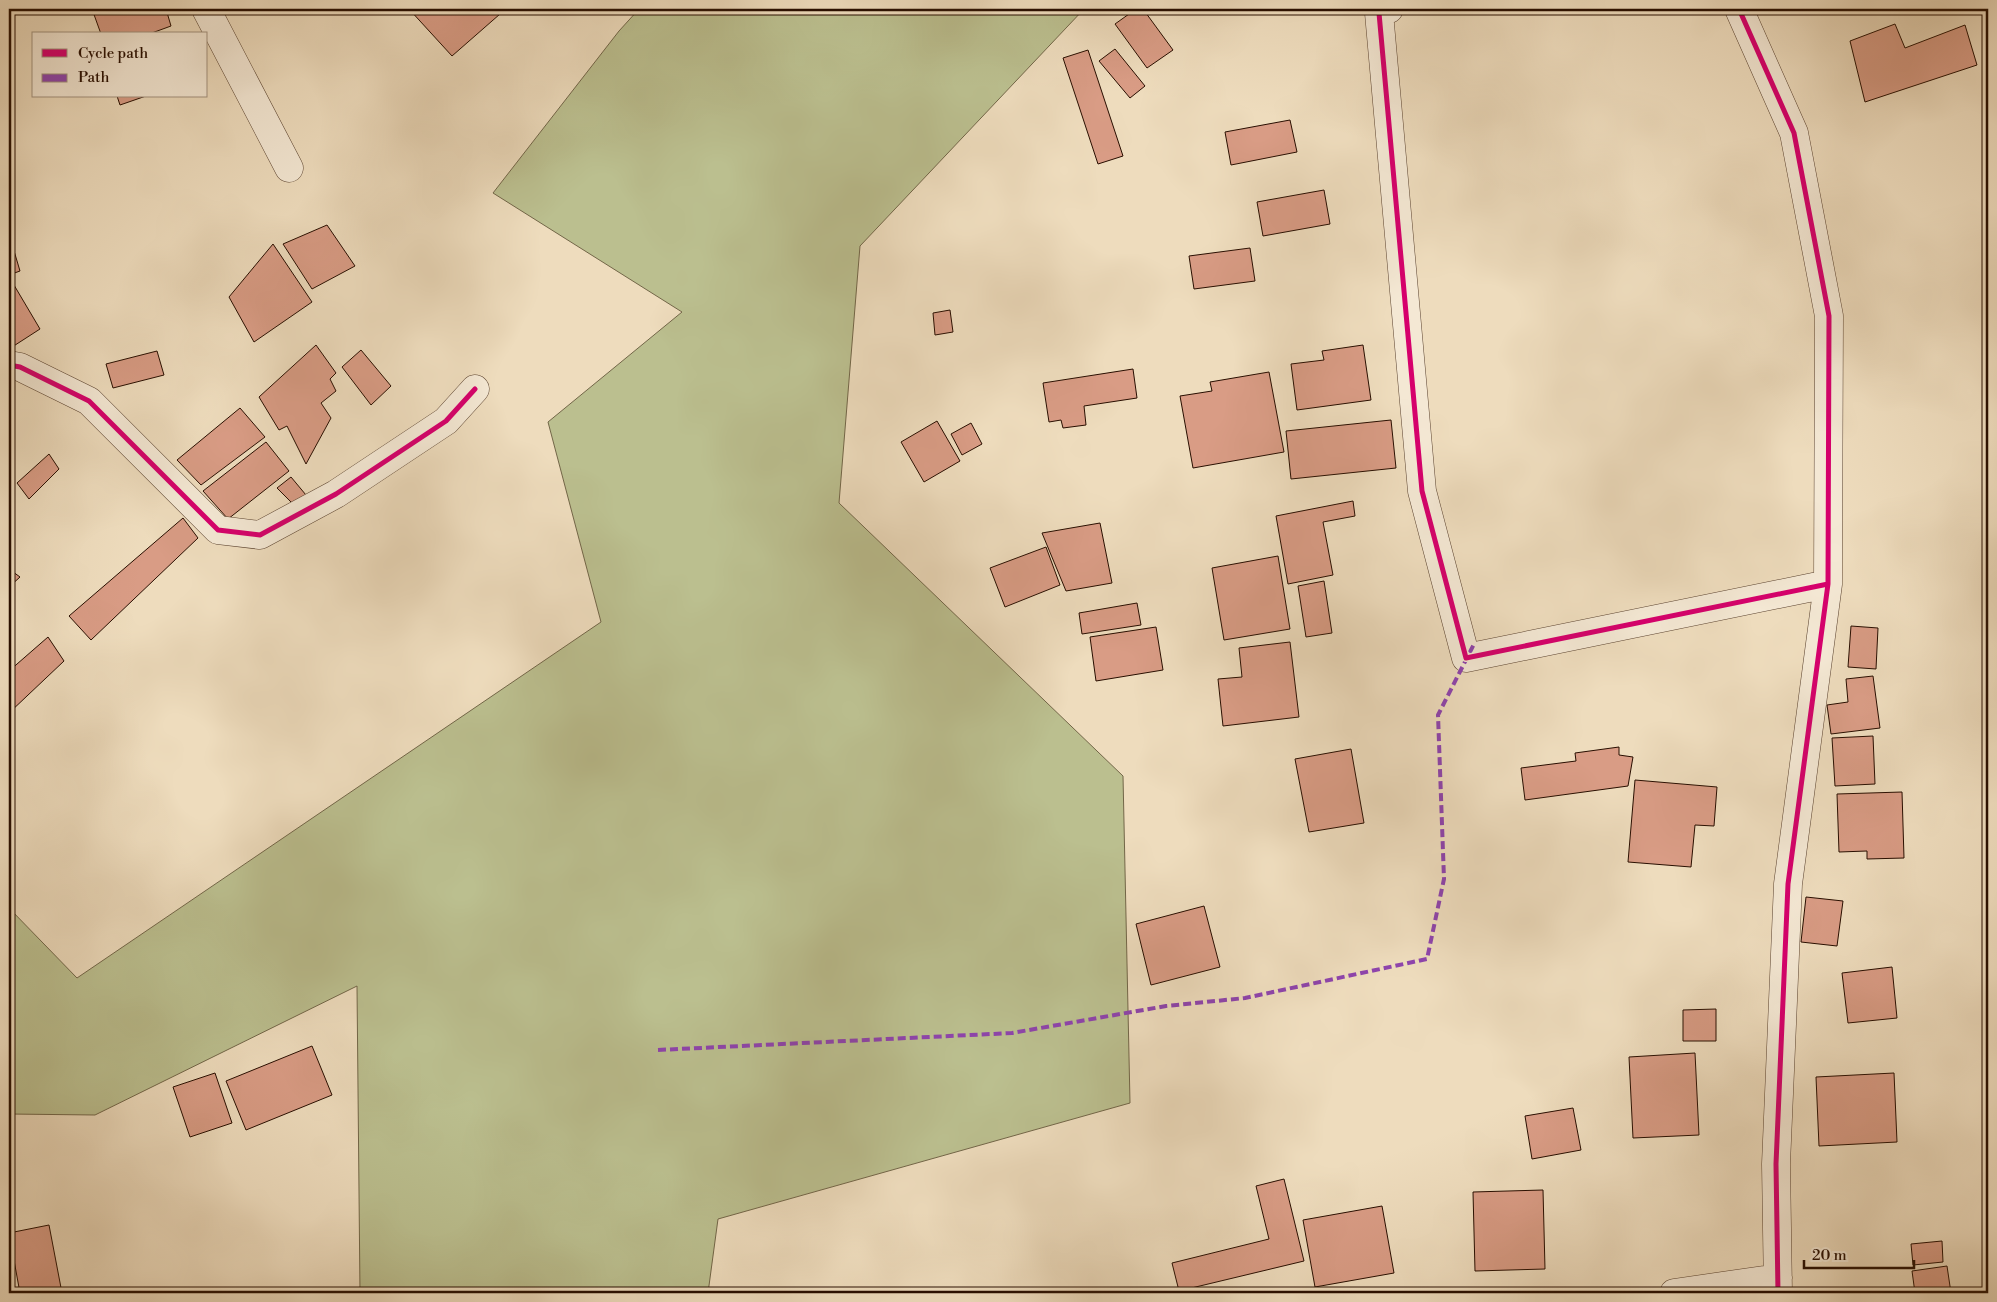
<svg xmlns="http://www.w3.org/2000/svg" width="1997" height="1302" font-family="'Libre Bodoni',serif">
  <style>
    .green { fill: #bbbf8f; stroke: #726648 }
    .building { fill: #d99c85; stroke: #280e00 }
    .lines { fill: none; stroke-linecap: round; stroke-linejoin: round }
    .minor-casing { stroke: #5a422f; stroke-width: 29 }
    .minor { stroke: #f4e8d4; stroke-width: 28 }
    .quiet { stroke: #8e44ad; stroke-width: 4; stroke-dasharray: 8 4; stroke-linecap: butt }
    .cycleway-casing { stroke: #f4e8d4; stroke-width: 8 }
    .cycleway { stroke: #d6006c; stroke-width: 5 }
  </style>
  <rect width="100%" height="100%" fill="#eedcbd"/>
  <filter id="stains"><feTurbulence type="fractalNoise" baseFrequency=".004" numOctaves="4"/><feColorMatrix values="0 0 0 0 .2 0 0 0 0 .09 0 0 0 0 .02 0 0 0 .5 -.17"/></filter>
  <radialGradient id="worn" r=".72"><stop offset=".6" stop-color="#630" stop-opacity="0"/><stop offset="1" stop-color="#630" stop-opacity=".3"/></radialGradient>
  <path class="green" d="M639,9H1084L860,246L839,503L1123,776L1130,1103L718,1219L708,1293H360L357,986L95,1115L9,1114V908L77,978L601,622L548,422L682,312L493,193L619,31Z"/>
  <path class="building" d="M92,9H166L171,26L149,34H101Z
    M409,9H495L500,14L452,56Z
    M1136,9H1143L1173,50L1147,68L1115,24Z
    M1895,24L1905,48L1965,25L1977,65L1865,102L1850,41Z
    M1115,49L1145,86L1130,98L1099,61Z
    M1088,50L1123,156L1098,164L1063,58Z
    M117,96H146L120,105Z
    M1290,120L1297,152L1231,165L1225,132Z
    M1324,190L1330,224L1263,236L1257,202Z
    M327,225L355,266L312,289L283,244Z
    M9,234L20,271L9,275Z
    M273,244L312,302L254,342L229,297Z
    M1250,248L1255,281L1194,289L1189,256Z
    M11,280L40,329L9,349V282Z
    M950,310L953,332L935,335L933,313Z
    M316,345L336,373L330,379L336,391L321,403L331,418L306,464L287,426L279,430L259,397Z
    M1363,345L1371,400L1297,410L1291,364L1324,360L1322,351Z
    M361,350L391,386L371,405L342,367Z
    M157,351L164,375L113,388L106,364Z
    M1133,369L1137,398L1084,406L1086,425L1063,428L1061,420L1049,422L1043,383Z
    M1269,372L1284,452L1193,468L1180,396L1212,391L1210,382Z
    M240,408L265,437L201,485L177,460Z
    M1391,420L1396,468L1291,479L1286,431Z
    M937,421L960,461L924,482L901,442Z
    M971,423L982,444L962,455L951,434Z
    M266,442L289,471L228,519L203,491Z
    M49,454L59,469L29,499L17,483Z
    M291,477L306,495L292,503L277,488Z
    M1353,501L1355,516L1323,522L1333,575L1288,584L1276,516Z
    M183,518L198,538L91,640L69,616Z
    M1100,523L1112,583L1066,591L1042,533Z
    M1046,547L1060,585L1005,607L990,568Z
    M1278,556L1290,629L1224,640L1212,568Z
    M9,569L20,577L9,587Z
    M1324,581L1332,633L1306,637L1298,586Z
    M1137,603L1141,625L1082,634L1079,613Z
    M1851,626L1878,628L1876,669L1848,667Z
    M1156,627L1163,670L1096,681L1090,637Z
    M48,637L64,661L9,713V671Z
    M1290,642L1299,717L1223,726L1218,679L1242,677L1239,648Z
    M1873,676L1880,728L1831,734L1827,705L1848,702L1846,679Z
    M1873,736L1875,784L1835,786L1832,738Z
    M1619,747V755L1633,757L1628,786L1525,800L1521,768L1576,761L1575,753Z
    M1351,749L1364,823L1309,832L1295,759Z
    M1635,780L1717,787L1714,826L1695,825L1691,867L1628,862Z
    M1902,792L1904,858L1867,859V851L1839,852L1837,794Z
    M1806,897L1843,901L1837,946L1801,942Z
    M1204,906L1220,967L1151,985L1136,924Z
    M1892,967L1897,1018L1848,1023L1842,973Z
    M1716,1009V1041H1683V1010Z
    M312,1046L332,1095L246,1130L226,1081Z
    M1695,1053L1699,1135L1633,1138L1629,1057Z
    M215,1073L232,1123L190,1137L173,1087Z
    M1894,1073L1897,1142L1819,1146L1816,1077Z
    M1573,1108L1581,1150L1532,1159L1525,1116Z
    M1284,1179L1304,1261L1179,1291L1172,1263L1269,1239L1256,1186Z
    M1543,1190L1545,1269L1475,1271L1473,1192Z
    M1382,1206L1394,1273L1315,1287L1303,1220Z
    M49,1225L62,1293H20L9,1233Z
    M1942,1241L1943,1262L1913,1265L1911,1244Z
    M1947,1266L1951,1293H1915L1912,1271Z"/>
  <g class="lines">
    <defs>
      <path id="minor" d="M206,9L289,168
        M1389,9L1379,13L1422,491L1466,658L1828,584
        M1739,9L1794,133L1829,316L1828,584L1788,884L1776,1164L1778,1293
        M9,365L20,367L89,401L218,530L260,535L336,494L446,421L475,389
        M1674,1293L1778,1278"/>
    </defs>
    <use href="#minor" class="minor-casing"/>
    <use href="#minor" class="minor"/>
    <path class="quiet" d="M658,1050L1012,1033L1166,1006L1245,998L1427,959L1444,879L1438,715L1474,644"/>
    <defs>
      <path id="cycleway" d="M1389,9L1379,13L1422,491L1466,658L1828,584
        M1739,9L1794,133L1829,316L1828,584L1788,884L1776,1164L1778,1293
        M9,365L20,367L89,401L218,530L260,535L336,494L446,421L475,389"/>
    </defs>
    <use href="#cycleway" class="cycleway-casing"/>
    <use href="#cycleway" class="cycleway"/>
  </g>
  <rect width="1997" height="1302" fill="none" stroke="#eedcbd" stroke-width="30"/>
  <rect x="10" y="10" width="1977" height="1282" fill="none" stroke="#280e00" stroke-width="2.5"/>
  <rect x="15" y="15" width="1967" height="1272" fill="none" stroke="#280e00"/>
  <rect x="32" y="32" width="175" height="65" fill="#f4e8d4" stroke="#a2917f"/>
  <rect x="42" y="49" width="25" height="8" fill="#d6006c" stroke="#a2917f"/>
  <text x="78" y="58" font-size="15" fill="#280e00">Cycle path</text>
  <rect x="42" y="74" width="25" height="8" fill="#8e44ad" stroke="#a2917f"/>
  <text x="78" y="82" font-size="15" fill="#280e00">Path</text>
  <path d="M1804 1260v8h110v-8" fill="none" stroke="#280e00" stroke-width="2.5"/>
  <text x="1812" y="1260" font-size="15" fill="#280e00" stroke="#f4e8d4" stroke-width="4" paint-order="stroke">20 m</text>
  <rect width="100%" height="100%" filter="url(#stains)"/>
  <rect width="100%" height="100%" fill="url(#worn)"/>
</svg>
